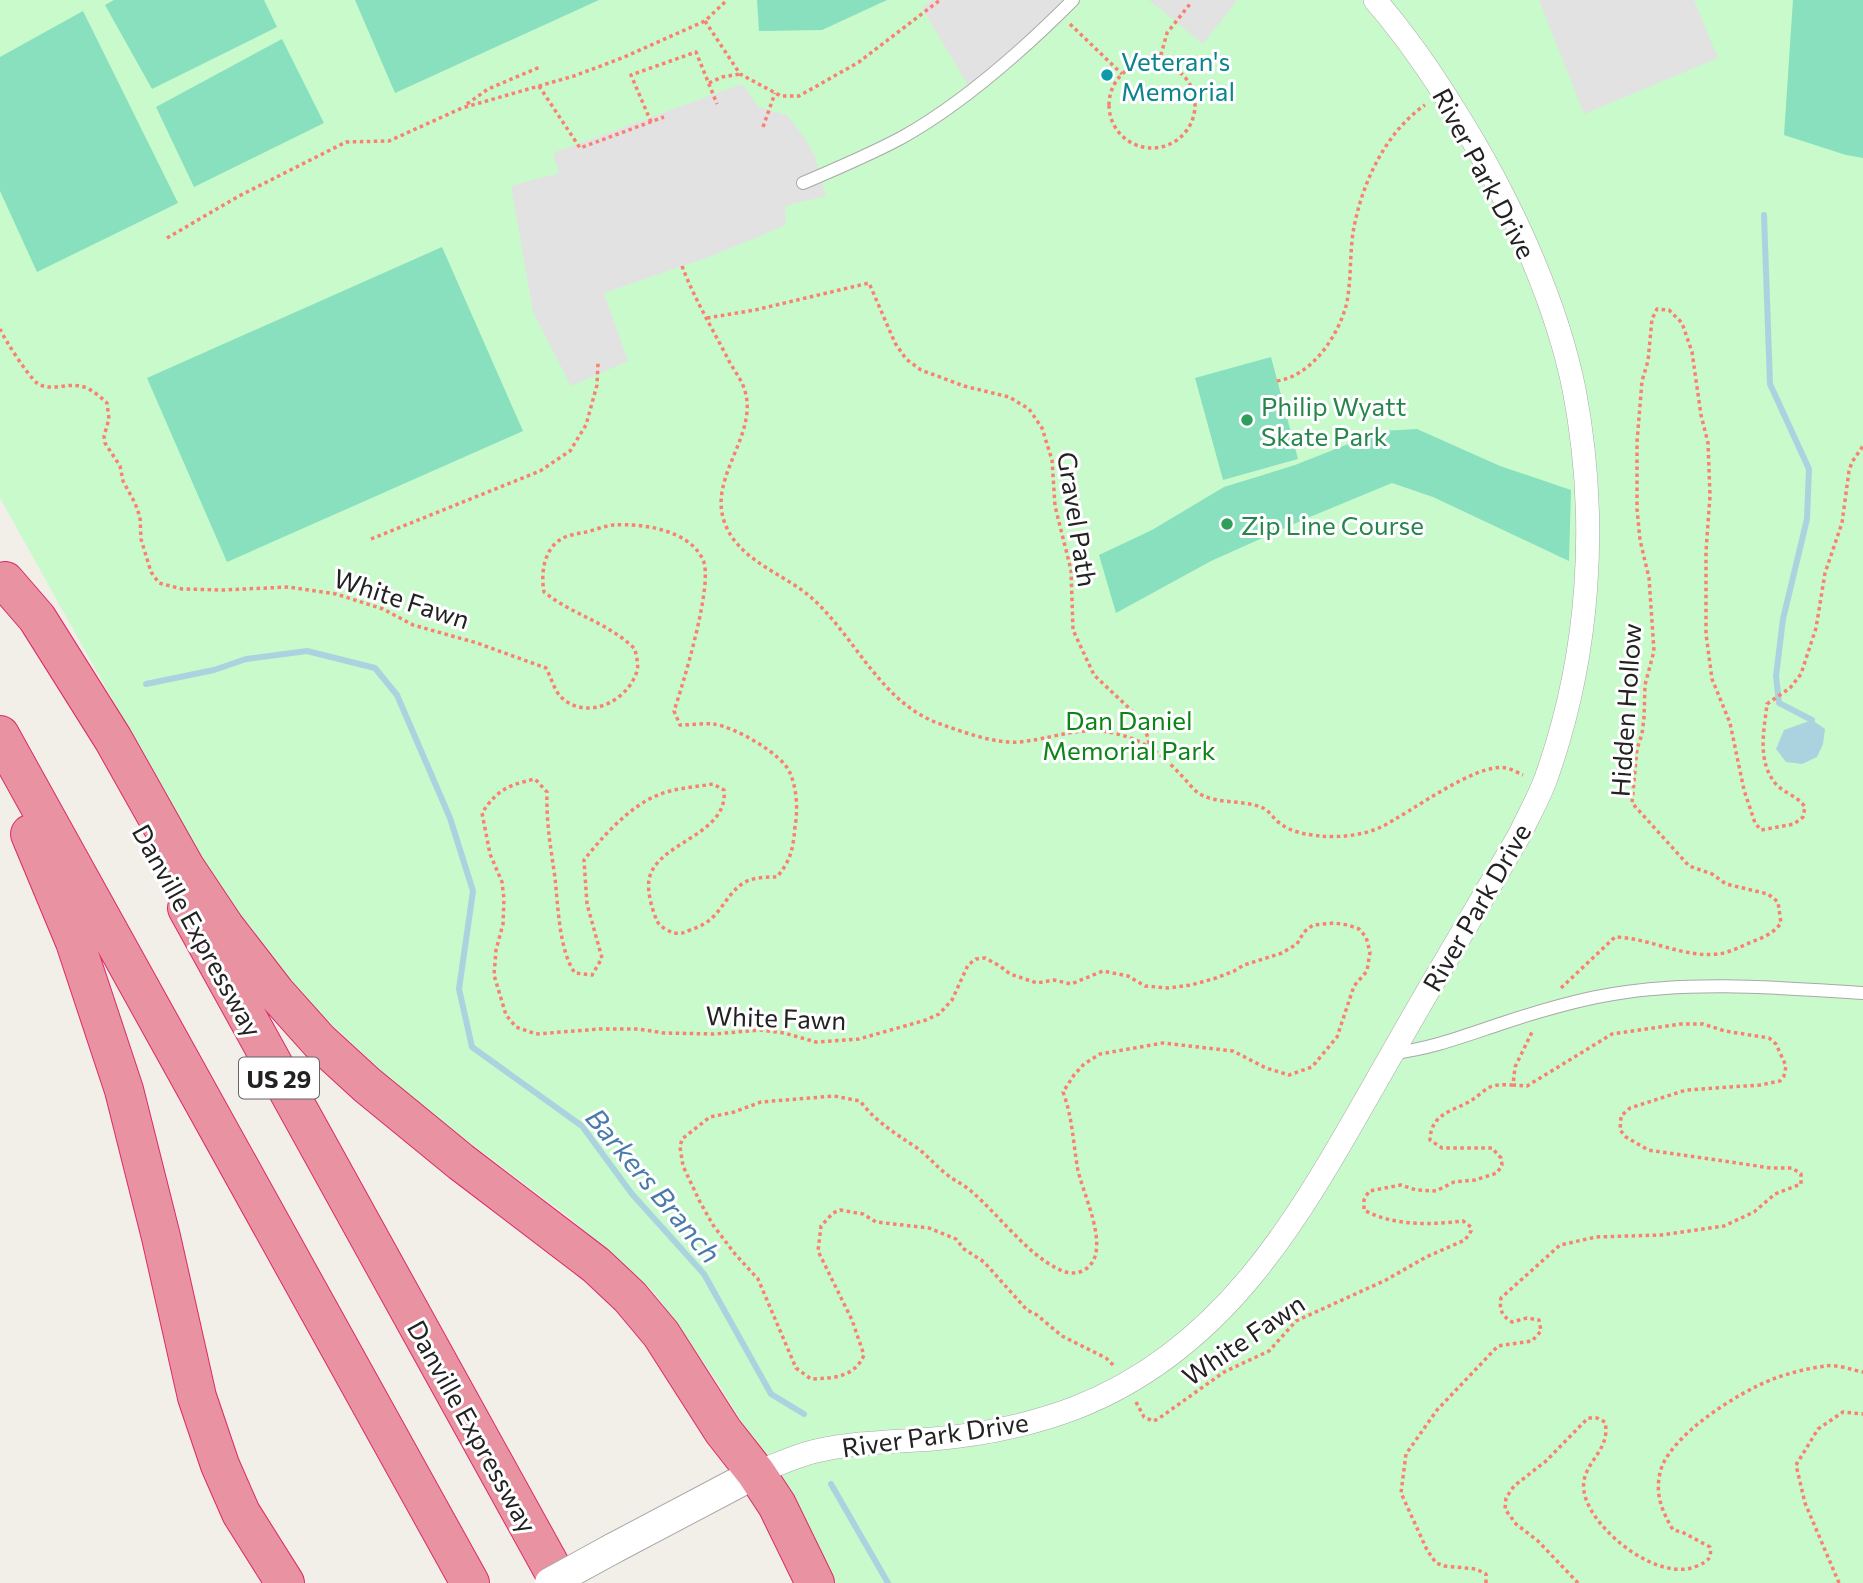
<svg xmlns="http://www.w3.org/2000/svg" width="1863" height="1583" font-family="Commissioner,sans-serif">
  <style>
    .park { fill: #c8facc }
    .pitch { fill: #88e0be }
    .parking { fill: #e2e2e2 }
    .water { fill: #aad3df }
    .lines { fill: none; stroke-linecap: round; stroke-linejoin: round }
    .stream { stroke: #aad3df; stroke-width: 6 }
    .service-casing { stroke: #a9a9a9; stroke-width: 14 }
    .minor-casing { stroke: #a9a9a9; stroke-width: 24 }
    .tertiary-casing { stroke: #a9a9a9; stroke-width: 32 }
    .motorway-casing { stroke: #dc2a67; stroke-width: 40 }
    .path { stroke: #fa8072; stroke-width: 3.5; stroke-dasharray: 3.5 3.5; stroke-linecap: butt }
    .service { stroke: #fff; stroke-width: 12 }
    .minor { stroke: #fff; stroke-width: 23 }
    .tertiary { stroke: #fff; stroke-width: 30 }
    .motorway { stroke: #e892a2; stroke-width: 38 }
    .tertiary-bridge-casing { stroke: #a9a9a9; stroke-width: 32; stroke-linecap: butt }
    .tertiary-bridge { stroke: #fff; stroke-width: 30 }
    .culture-dot { fill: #0f9aa8; stroke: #fff; stroke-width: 2.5 }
    .leisure-dot { fill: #2e9e5b; stroke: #fff; stroke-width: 2.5 }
    .labels { text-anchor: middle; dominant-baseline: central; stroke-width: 6; stroke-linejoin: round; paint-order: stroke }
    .shield { fill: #fff; stroke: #646464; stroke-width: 2 }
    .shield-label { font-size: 24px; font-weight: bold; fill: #222 }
    .culture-label { font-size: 26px; fill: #0d838f; stroke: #fff; text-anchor: start }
    .street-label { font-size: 26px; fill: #222; stroke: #fff }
    .leisure-label { font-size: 26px; fill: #27864d; stroke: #fff; text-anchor: start }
    .park-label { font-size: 26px; fill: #0c8416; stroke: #fff }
    .water-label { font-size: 28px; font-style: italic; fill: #4a7aab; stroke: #fff }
  </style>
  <rect width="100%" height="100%" fill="#f2efe9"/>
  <path class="park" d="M0,0H1863V1583H831L809,1535L718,1383L655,1293L570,1218L409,1097L309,1003L235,914L204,864L0,498Z"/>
  <path class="pitch" d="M114,0H264L277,27L152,89L105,5Z
    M355,0H599L395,93Z
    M757,0H887L822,30L759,31Z
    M1793,0H1863V158L1846,155L1784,135Z
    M83,11L178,203L37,272L0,191V57Z
    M282,39L324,123L194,187L156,107Z
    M442,247L523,431L227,562L147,378Z
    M1271,357L1298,459L1223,480L1195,378Z
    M1417,429L1500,466L1571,490L1569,561L1433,497L1392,483L1305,519L1211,561L1116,613L1099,555L1152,530L1224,487L1295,465L1381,431Z"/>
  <path class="parking" d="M931,0H1072L971,90L922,8Z
    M1149,0H1237L1203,44Z
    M1539,0H1694L1718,58L1584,114Z
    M742,84L759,107L787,115L804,137L814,154L826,196L785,206L786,225L709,257L604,293L628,361L571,386L533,312L511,186L559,173L553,153Z"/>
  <path class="water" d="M1812,720L1825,729L1823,744L1817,757L1802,764L1786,762L1776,749L1784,730Z"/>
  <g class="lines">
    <path class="stream" d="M1764,215L1770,384L1809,469L1807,519L1783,619L1776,676L1779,703L1812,720
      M146,684L214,670L246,659L307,651L375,668L397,695L450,818L473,891L459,989L472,1047L582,1126L632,1194L704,1274L771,1394L804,1414
      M831,1484L888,1583"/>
    <defs>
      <path id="service" d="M803,183C836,169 869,155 901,138C964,103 1022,51 1073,0
        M1393,1053C1430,1049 1464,1036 1500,1024C1536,1012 1576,1000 1613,994C1695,980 1781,988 1863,993"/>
      <path id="minor" d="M756,1473C776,1465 795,1456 816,1451C855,1442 894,1442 933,1439C981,1435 1030,1425 1075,1408C1238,1345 1311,1194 1393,1052C1434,979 1478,907 1520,834C1528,817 1538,799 1545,781C1590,657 1599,519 1574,389C1557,305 1515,212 1472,139C1442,89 1413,44 1375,0"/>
      <path id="tertiary" d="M612,1549L756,1473"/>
      <path id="motorway" d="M5,581L37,618L113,739L185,867L225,927L276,993L319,1041L367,1085L461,1162L596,1265L630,1297L661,1334L723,1431L756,1473L777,1505L815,1583
        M0,735L470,1583
        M30,834L75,942L124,1090L161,1237L197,1397L220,1465L241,1513L285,1583
        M187,908L560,1583"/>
    </defs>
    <use href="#service" class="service-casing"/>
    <use href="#minor" class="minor-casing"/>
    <use href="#tertiary" class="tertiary-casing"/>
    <use href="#motorway" class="motorway-casing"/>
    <path class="path" d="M705,21L740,74L781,96H799L859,62L940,0
      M1070,24L1122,74
      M1109 105a43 43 0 1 1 86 0a43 43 0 1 1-86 0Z
      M1159,62L1167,33L1190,4
      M709,83L722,77L740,74
      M539,86L580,148L664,117
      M467,104L488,89L540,67
      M651,122L631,75L696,52L717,104
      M763,127L775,93
      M167,238L239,196L346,142L389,141L462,108L574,76L622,58L705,21L727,0
      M682,266C694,298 712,328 728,359C733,369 742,380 745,391C758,435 709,476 724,521C738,562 785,573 814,600C858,641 882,705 943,725C966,733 996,744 1020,742C1064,737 1087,721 1133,739C1152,746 1168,761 1181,775C1187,781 1192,788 1198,793C1217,805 1243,799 1263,808C1270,811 1274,820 1281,824C1291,832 1308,835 1321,836C1339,838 1365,835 1381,827C1410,813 1476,762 1506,768C1512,769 1518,773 1523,775
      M707,318L755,310L869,283L895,343L906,359L921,370L964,386L1009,397L1029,409L1042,428L1052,460L1055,506L1071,570L1073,630L1094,675L1131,710L1147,735L1150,747
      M0,329C5,340 28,376 37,383C49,392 66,383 80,386C91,388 99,396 107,403L109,419L104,436L105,443L120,466L123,481L135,503L140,517L141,539L151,572L159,583L182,589L223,590L288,587L336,594L383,609L413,625L477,643L546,668C551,677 554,690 561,697C587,722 628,701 637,671C639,664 636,656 635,649C606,621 574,616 544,592C541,575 543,554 557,542C565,535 576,534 586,532C595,530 604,526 613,525C642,523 690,530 703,560C714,583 683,684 674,711L680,725C691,725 703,723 713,724C733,726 783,754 790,773C797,789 798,810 795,827C793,849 791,860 777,877C767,877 755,877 745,882C731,890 724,906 713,917C706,924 698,927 690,930C684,933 681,934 674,933C668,931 660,927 657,921C652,909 647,892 649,880C655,842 729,836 724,790L713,784C696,787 675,788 658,795C630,806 602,837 584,860L587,904L602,958L592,975L575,973C559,951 558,905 555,878C551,849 546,822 547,792L535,779C508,785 497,790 482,813L490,854L502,882L504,899L503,924L496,950L494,975L506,1015L516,1027L536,1034L600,1029H638L664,1033L714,1034L760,1030L784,1033L816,1042L859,1039L926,1020L939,1014L952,1000L968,965L976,959L985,958L1000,966L1010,974L1037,983L1054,980L1071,984L1103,971L1128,976L1145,986L1168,988L1191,985L1216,978L1234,971L1244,965L1282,953L1297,944L1304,932L1313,925L1334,923L1348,925L1359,929L1366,937L1370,952L1367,971L1354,986L1337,1037L1312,1067L1289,1075L1266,1068L1233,1051L1163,1043L1100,1054L1084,1064L1074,1075L1063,1092C1072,1116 1073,1140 1077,1165C1080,1190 1115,1253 1084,1270C1076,1275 1066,1273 1058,1269C1026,1253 999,1215 971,1191C963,1184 953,1180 945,1173C935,1165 927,1155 917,1148C895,1133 877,1123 860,1101L834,1096L761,1102L734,1112L710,1117L682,1139L680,1147L683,1166L700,1202L713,1225L735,1254L758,1279L796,1368L811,1379C833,1378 854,1378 864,1355L852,1320L818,1251L821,1226L833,1213L840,1210L863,1214L876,1222L929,1228L956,1239L964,1249L984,1262L1027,1310L1037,1315L1062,1336L1106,1358L1114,1366
      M1277,381C1311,376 1337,338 1346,306C1352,281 1349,253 1354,227C1363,181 1386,132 1425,105
      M371,539L540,471L570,451L586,425L597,385L598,363
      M1561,988L1615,937C1650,938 1683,958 1718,954C1728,953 1740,947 1749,943C1762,938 1773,934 1781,923L1778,902L1768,894L1726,884L1712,874L1689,866L1632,803L1637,749L1642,734L1644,718L1645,685L1654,651L1649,578L1640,540L1637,509V442L1642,381L1648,361L1652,319L1657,309L1669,310L1682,323L1692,352L1701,415L1708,443L1710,496L1706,551V634L1712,679L1730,723L1744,790L1755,823L1761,830L1794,824L1803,817L1805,807C1798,796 1783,793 1775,783C1757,760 1764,731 1767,704L1790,688L1801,674L1816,628L1825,573L1842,523L1849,471L1852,462L1863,446
      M1136,1402L1144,1417L1153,1421L1158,1419L1224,1372L1269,1351L1296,1321L1386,1280L1426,1257L1465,1240L1471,1231V1227L1463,1221C1430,1225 1393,1226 1364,1210V1200L1369,1191L1401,1185L1416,1190L1436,1191L1454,1182L1475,1180L1497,1173L1502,1165L1501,1158L1492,1148H1442L1430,1140C1431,1112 1455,1111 1472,1100C1478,1096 1484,1090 1490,1087C1496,1084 1506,1085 1513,1085
      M1486,1583V1574L1476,1569L1444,1566L1436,1563L1427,1550L1401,1493L1406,1454L1437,1410L1498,1346L1532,1341L1541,1331L1539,1320L1527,1318L1512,1322C1502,1316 1499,1310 1501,1298L1560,1245L1596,1237L1661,1235L1724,1226L1754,1212L1775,1194L1801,1184V1174L1792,1168H1771L1648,1150L1626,1137L1620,1130L1621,1116L1630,1108L1686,1090L1760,1085L1780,1081L1784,1076L1786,1066L1776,1044L1769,1038L1725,1031L1703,1024H1681L1612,1034L1527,1086L1513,1085L1515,1067L1533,1030
      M1578,1583L1538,1541L1516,1524L1505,1509L1506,1498L1514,1486L1546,1461L1588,1418H1597L1605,1422C1612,1454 1576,1464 1585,1496C1595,1532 1659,1583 1697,1566C1708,1561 1712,1559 1710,1547L1682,1532L1673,1530C1662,1511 1655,1495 1660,1473C1668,1436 1739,1392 1773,1379C1789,1373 1809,1368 1826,1366C1837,1364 1852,1370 1863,1372
      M1839,1583L1805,1503L1796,1465L1818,1429L1843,1412L1863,1414"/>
    <use href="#service" class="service"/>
    <use href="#minor" class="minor"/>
    <use href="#tertiary" class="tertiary"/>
    <use href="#motorway" class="motorway"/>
    <defs>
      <path id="tertiary-bridge" d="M550,1583L612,1549"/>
    </defs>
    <use href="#tertiary-bridge" class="tertiary-bridge-casing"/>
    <use href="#tertiary-bridge" class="tertiary-bridge"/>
  </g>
  <circle class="culture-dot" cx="1107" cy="75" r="7"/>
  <g class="leisure-dot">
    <circle cx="1247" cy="420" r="7"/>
    <circle cx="1227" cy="524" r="7"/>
  </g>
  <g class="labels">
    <rect class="shield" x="239" y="1057.5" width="80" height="41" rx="5"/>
    <g class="shield-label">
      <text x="279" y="1078">US 29</text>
    </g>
    <g class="culture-label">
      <text x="1121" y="60">Veteran's<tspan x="1121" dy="30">Memorial</tspan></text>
    </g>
    <g class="street-label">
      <text transform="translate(1485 173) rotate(62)">River Park Drive</text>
      <text transform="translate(1078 519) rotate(81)">Gravel Path</text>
      <text transform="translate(402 598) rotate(18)">White Fawn</text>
      <text transform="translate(1625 710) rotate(-86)">Hidden Hollow</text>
      <text transform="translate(1476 907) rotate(-60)">River Park Drive</text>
      <text transform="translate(198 930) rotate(61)">Danville Expressway</text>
      <text transform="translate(776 1017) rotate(2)">White Fawn</text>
      <text transform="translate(1243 1339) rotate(-34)">White Fawn</text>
      <text transform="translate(473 1426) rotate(61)">Danville Expressway</text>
      <text transform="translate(935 1434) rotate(-8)">River Park Drive</text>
    </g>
    <g class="leisure-label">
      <text x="1261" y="405">Philip Wyatt<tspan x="1261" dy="30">Skate Park</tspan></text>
      <text x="1241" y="524">Zip Line Course</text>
    </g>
    <g class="park-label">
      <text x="1129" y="719">Dan Daniel<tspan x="1129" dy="30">Memorial Park</tspan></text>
    </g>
    <g class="water-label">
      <text transform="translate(654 1185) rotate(50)">Barkers Branch</text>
    </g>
  </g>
</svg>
